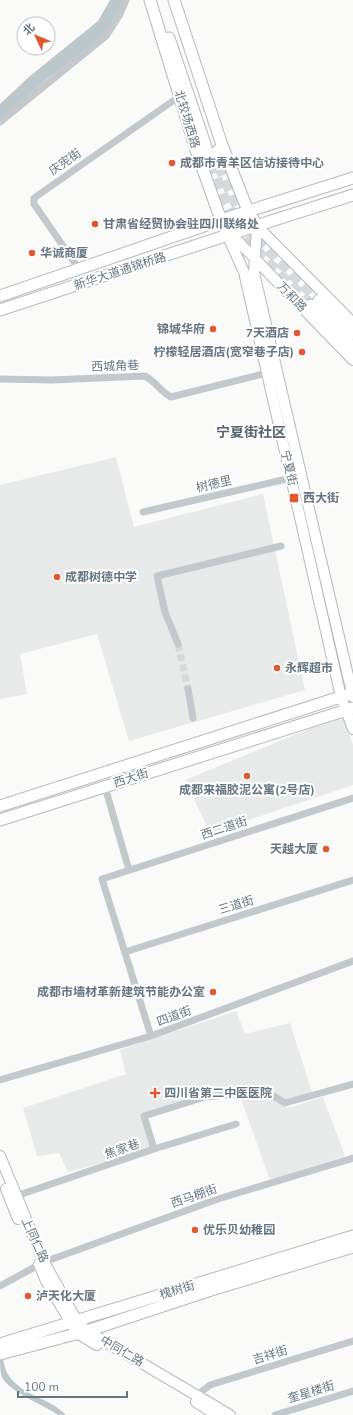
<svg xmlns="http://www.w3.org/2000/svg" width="353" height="1415" font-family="'Nunito Sans','Noto Sans SC',sans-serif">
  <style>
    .built { fill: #e8e9e9 }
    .water { fill: #bbc7cb }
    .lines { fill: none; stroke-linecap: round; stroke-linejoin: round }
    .street-tunnel { stroke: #d5d9db; stroke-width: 7; stroke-dasharray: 7 3.5; stroke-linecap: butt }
    .primary-tunnel { stroke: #d5d9db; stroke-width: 11; stroke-dasharray: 11 5.5; stroke-linecap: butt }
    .secondary-casing { stroke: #b3babf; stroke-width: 12 }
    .primary-casing { stroke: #b5babe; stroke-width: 13 }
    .street { stroke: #c3c8cc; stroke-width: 7 }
    .secondary { stroke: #fff; stroke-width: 10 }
    .primary { stroke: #fff; stroke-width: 11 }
    .poi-dot { fill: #e4572e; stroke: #fff; stroke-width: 1.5 }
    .labels { text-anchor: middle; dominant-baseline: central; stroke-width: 4; stroke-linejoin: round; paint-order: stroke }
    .street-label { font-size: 12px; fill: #657683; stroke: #fff }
    .poi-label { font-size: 12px; font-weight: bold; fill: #657683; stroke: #fff; text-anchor: start }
    .quarter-label { font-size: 14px; font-weight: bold; fill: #57646e; stroke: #fff }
  </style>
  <rect width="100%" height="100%" fill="#fafaf8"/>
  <path class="built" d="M116,457L134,527L263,494L305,690L129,741L97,634L20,654L27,694L0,699V485Z
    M343,715L353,745V785L210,833L185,780Z
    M236,1011L245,1034L290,1023L313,1095L285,1103L265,1091L205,1097L144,1116L154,1149L68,1172L59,1153L37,1156L23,1108L126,1074L120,1050Z
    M264,1095L288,1108L323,1097L345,1156L270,1180L241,1099Z"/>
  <path class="water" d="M110,0H124L103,37L47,79L0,120V104L30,76L98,21Z
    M2,1355C4,1362 5,1371 9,1376C23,1396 50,1398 66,1415H58C44,1405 9,1392 2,1377C0,1372 0,1362 0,1356Z"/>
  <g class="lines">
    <path class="street-tunnel" d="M178,644L188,689"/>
    <path class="primary-tunnel" d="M206,147C215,174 223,200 237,224C254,253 288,281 311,305
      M219,165C227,184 235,204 246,221C265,251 294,275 319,300"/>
    <defs>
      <path id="secondary" d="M257,226L254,273L353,697
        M257,226L353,323
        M224,228L244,272L341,697L353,729
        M231,234L353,360
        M0,1156L44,1262L77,1321L87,1331L230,1415
        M6,1189L18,1219
        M39,1264L46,1281L77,1333L97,1345
        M196,1402L216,1415"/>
      <path id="primary" d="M150,0L196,150L221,220L231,234
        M174,0L222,145L248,211L257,226
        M169,38L206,147
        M196,150C206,158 216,157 222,145
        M0,296L233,216L353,178
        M319,300L353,334
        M311,305L353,348
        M0,310L240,231L353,195
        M0,806L353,693
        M0,820L353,708
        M0,1344L353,1236
        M0,1354L87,1331L208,1291L353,1247"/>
    </defs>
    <use href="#secondary" class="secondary-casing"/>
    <use href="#primary" class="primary-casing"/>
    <path class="street" d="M0,122L106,36L120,14L126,0
      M79,269L34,204V198L180,96
      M0,379L52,380L145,376C155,381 161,392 171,397L267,373
      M143,512L291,478
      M178,644L165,612L157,576L281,546
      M188,689L193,718
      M105,787L129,870
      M125,952L353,880
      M151,1036L102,879L353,798
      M0,1080L151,1036L353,961
      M154,1149L236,1124
      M16,1196L154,1149L144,1116L205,1097L265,1091L285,1103L353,1084
      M0,1286L44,1262L218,1199L353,1158
      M197,1395L210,1385L353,1341
      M275,1415L353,1391"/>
    <use href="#secondary" class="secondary"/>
    <use href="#primary" class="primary"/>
  </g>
  <g class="poi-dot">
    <circle cx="172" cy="163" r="4"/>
    <circle cx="95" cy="224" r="4"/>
    <circle cx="32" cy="253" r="4"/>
    <circle cx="213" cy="329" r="4"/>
    <circle cx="297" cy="333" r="4"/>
    <circle cx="302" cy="352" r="4"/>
    <rect x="289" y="493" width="10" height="10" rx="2"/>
    <circle cx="57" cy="577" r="4"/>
    <circle cx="277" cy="668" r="4"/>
    <circle cx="247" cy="776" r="4"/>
    <circle cx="326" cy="849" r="4"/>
    <circle cx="213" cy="992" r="4"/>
    <path d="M153 1087h4v4h4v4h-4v4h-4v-4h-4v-4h4z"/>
    <circle cx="195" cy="1230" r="4"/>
    <circle cx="28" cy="1296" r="4"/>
  </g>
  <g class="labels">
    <g class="street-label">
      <text transform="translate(187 119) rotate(73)">北较场西路</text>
      <text transform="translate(65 162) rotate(-35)">庆宪街</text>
      <text transform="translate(120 271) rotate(-18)">新华大道通锦桥路</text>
      <text transform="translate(292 297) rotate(46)">万和路</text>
      <text transform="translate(115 366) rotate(-2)">西城角巷</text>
      <text transform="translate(289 468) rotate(77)">宁夏街</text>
      <text transform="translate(214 484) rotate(-13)">树德里</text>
      <text transform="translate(131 778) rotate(-18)">西大街</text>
      <text transform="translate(224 828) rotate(-18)">西二道街</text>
      <text transform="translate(236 905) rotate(-17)">三道街</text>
      <text transform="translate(174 1016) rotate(-20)">四道街</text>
      <text transform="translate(122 1149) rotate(-19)">焦家巷</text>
      <text transform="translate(194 1196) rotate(-19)">西马棚街</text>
      <text transform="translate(35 1240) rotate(66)">上同仁路</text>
      <text transform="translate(177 1290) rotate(-17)">槐树街</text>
      <text transform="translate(122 1351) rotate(30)">中同仁路</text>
      <text transform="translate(270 1355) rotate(-17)">吉祥街</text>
      <text transform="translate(311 1392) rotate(-17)">奎星楼街</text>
    </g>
    <g class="poi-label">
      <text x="180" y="163">成都市青羊区信访接待中心</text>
      <text x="103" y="224">甘肃省经贸协会驻四川联络处</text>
      <text x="40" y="253">华诚商厦</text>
      <text x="205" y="329" text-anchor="end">锦城华府</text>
      <text x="289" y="333" text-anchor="end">7天酒店</text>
      <text x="294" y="352" text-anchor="end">柠檬轻居酒店(宽窄巷子店)</text>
      <text x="303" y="498">西大街</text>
      <text x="65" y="577">成都树德中学</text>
      <text x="285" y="668">永辉超市</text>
      <text x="247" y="790" text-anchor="middle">成都来福胶泥公寓(2号店)</text>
      <text x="318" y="849" text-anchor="end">天越大厦</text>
      <text x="205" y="992" text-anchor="end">成都市墙材革新建筑节能办公室</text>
      <text x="164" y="1093">四川省第二中医医院</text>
      <text x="203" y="1230">优乐贝幼稚园</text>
      <text x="36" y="1296">泸天化大厦</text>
    </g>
    <g class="quarter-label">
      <text x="251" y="432">宁夏街社区</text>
    </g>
  </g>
  <g transform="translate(36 36) rotate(314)"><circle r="19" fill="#ffffff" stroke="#c1c8cd"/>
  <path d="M0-3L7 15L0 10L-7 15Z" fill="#e4572e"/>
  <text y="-6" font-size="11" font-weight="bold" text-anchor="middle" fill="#657683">北</text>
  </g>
  <path d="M18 1391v6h109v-6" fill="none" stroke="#657683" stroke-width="2"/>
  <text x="24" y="1391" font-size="12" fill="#657683" stroke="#ffffff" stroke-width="3" paint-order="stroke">100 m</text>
</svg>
